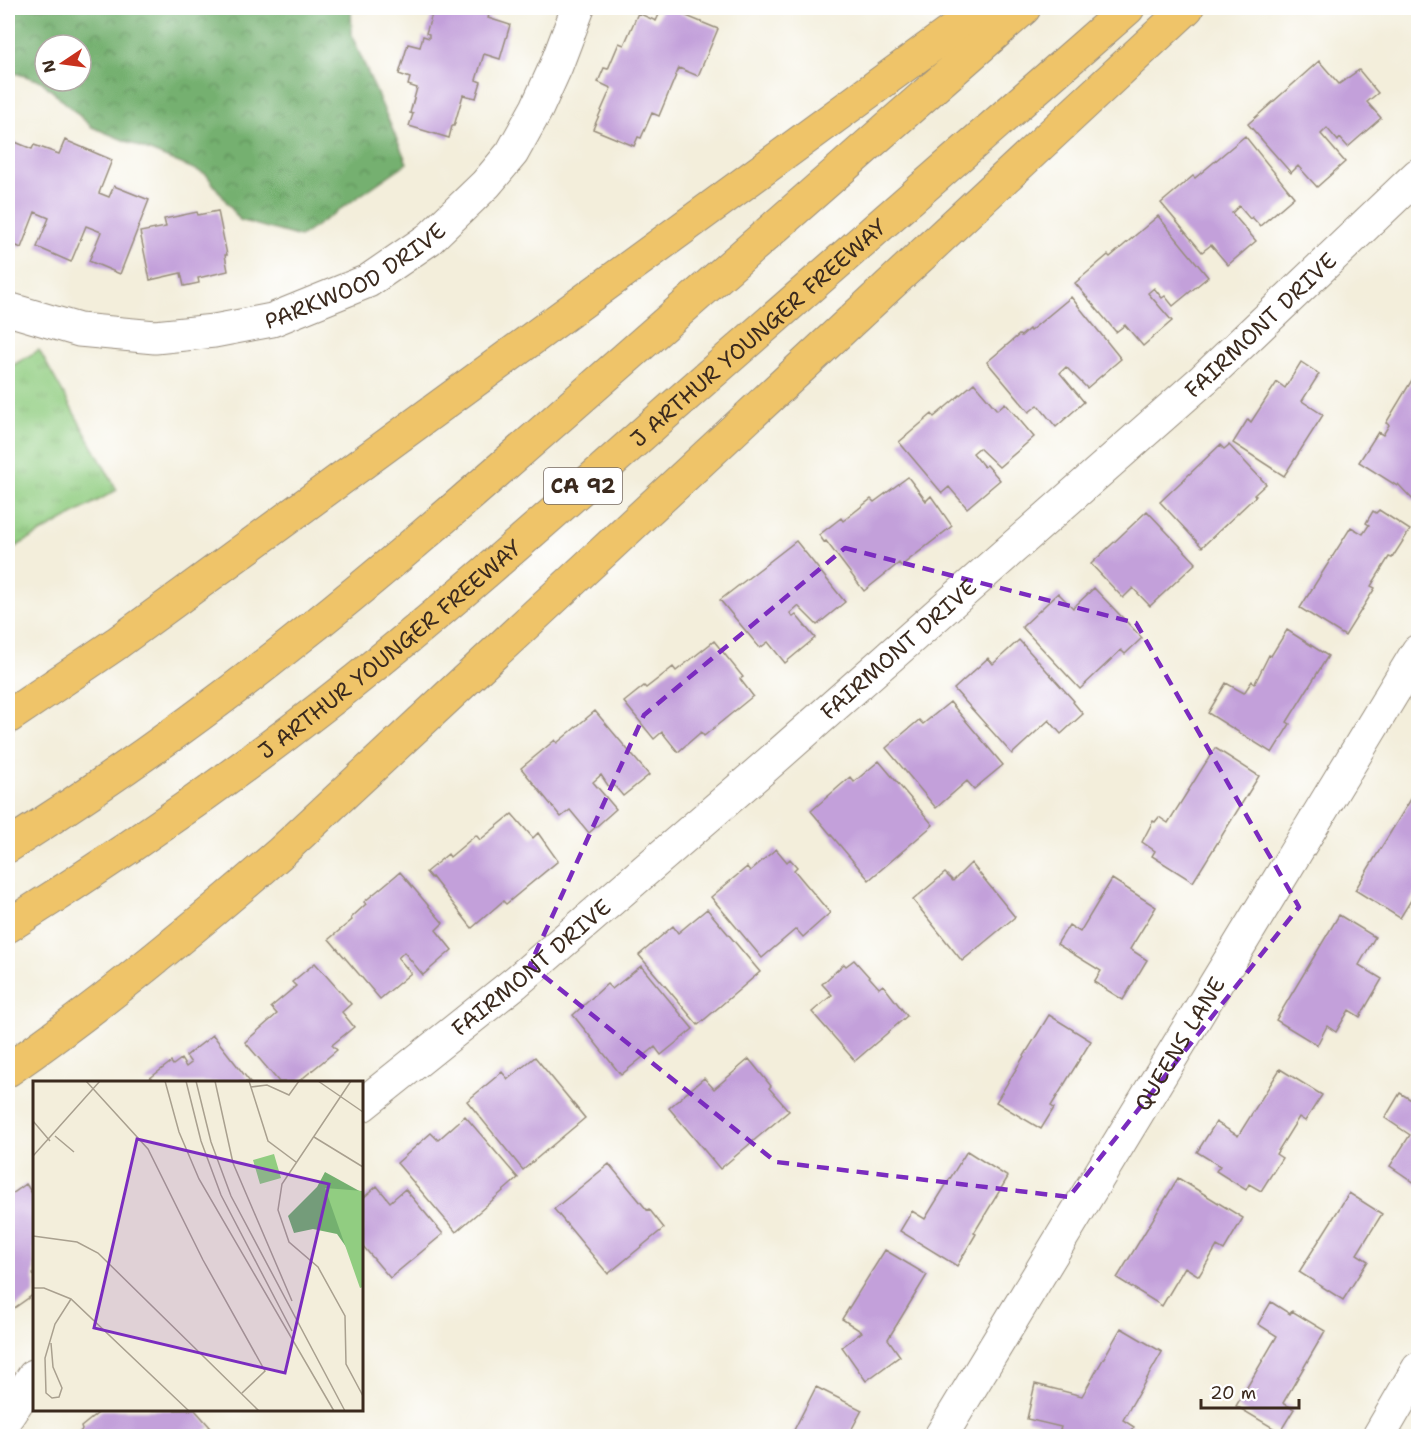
<svg xmlns="http://www.w3.org/2000/svg" width="1426" height="1444" font-family="'Shantell Sans',sans-serif">
  <style>
    .forest { fill: url(#forest-crowns); stroke: #586d46; stroke-width: 1.5; fill-rule: evenodd }
    .park { fill: url(#park-tufts); stroke: #667c50; stroke-width: 1.5 }
    .building { fill: #c3a0da }
    .lines { fill: none; stroke-linecap: round; stroke-linejoin: round }
    .minor-casing { stroke: #978c7c; stroke-width: 35 }
    .motorway-casing { stroke: #978c7c; stroke-width: 35 }
    .minor { stroke: #fff; stroke-width: 33 }
    .motorway { stroke: #efc469; stroke-width: 33 }
    .marked { fill: none; stroke: #7b2cbf; stroke-width: 4.5; stroke-dasharray: 12 8; stroke-linejoin: round }
    .labels { text-anchor: middle; dominant-baseline: central; stroke-width: 5; stroke-linejoin: round; paint-order: stroke }
    .shield { fill: #fff; stroke: #766a62; stroke-width: 1.5 }
    .shield-label { font-size: 21px; font-weight: bold; fill: #3b2a1e }
    .street-label { font-size: 22px; fill: #3b2a1e; stroke: #fff }
    .inset-road { fill: none; stroke: #a9a08f; stroke-width: 1.5 }
    .view { fill: #7b2cbf; fill-opacity: 0.15; stroke: #7b2cbf; stroke-width: 3 }
    .inset-edge { fill: none; stroke: #3b2a1e; stroke-width: 3 }
  </style>
  <defs>
    <pattern id="forest-crowns" width="20" height="18" patternUnits="userSpaceOnUse" patternTransform="scale(1.5)"><rect width="20" height="18" fill="#74b06f"/><path d="M2 6a3 3 0 1 1 6 0M12 15a3 3 0 1 1 6 0" fill="none" stroke="#608f5b"/></pattern>
    <pattern id="park-tufts" width="24" height="20" patternUnits="userSpaceOnUse" patternTransform="scale(1.5)"><rect width="24" height="20" fill="#91cd81"/><path d="M3 7l-1-3M5 7V3M7 7l1-3M15 17l-1-3M17 17v-4M19 17l1-3" fill="none" stroke="#7eb06f"/></pattern>
  </defs>
  <rect width="100%" height="100%" fill="#fff"/>
  <filter id="ink" filterUnits="userSpaceOnUse"><feTurbulence type="fractalNoise" baseFrequency=".0167" numOctaves="2"/><feDisplacementMap in="SourceGraphic" scale="12" xChannelSelector="R" yChannelSelector="G"/><feConvolveMatrix kernelMatrix="1 2 1 2 8 2 1 2 1" color-interpolation-filters="sRGB"/></filter>
  <filter id="wash" filterUnits="userSpaceOnUse"><feTurbulence type="fractalNoise" baseFrequency=".008" numOctaves="4" result="noise"/><feDisplacementMap in="SourceGraphic" scale="24" xChannelSelector="R" yChannelSelector="G"/><feGaussianBlur stdDeviation="1.35" result="paint"/><feColorMatrix in="noise" values="0 0 0 0 0 0 0 0 0 0 0 0 0 0 0 0 0 1.4 0 .05"/><feComposite in="paint" operator="in"/></filter>
  <g filter="url(#wash)">
    <rect width="100%" height="100%" fill="#f3eedb"/>
    <path class="forest" d="M8,8H351L352,36L407,163L300,237L240,220L206,174L92,127L41,81L8,71ZM45,45H81V81H45Z"/>
    <path class="park" d="M39,350L117,490L8,551V368Z"/>
    <g id="blocks">
      <path class="building" d="M434,8H491L488,18L510,25L500,59L484,54L476,80L481,82L476,98L463,95L454,126H452L449,138L409,126L413,114L410,113L417,88L408,85L410,78L399,74L408,44L420,47L423,36L429,38V34L426,33Z
        M662,8H667L718,29L698,76L679,68L659,116L652,113L641,138L638,137L634,146L593,129L611,88L598,82L604,68L608,69L619,43L624,45L638,13L656,21Z
        M1319,61L1339,84L1359,70L1378,93L1367,102L1381,118L1348,147L1340,138L1338,141L1327,128L1321,134L1345,162L1317,187L1298,166L1291,173L1248,124Z
        M1245,136L1294,197L1260,226L1252,217L1250,219L1239,206L1232,213L1256,241L1228,265L1211,245L1202,252L1161,203L1193,176L1195,178Z
        M8,139L32,149L34,145L59,154L65,140L112,160L99,193L109,197L114,186L149,200L120,274L89,261L101,232L86,226L71,262L37,247L49,218L35,212L21,248L8,242Z
        M218,211L227,255H225L228,271L198,278L199,283L184,286L181,273L150,280L140,232L166,227L164,219L197,212L198,215Z
        M1158,216L1208,277L1173,306L1165,296L1162,298L1154,288L1148,293L1172,321L1143,346L1125,325L1116,332L1075,283L1108,255L1110,257Z
        M1071,297L1121,359L1087,388L1066,367L1060,373L1084,402L1056,427L1038,405L1029,412L987,362L1019,335L1021,336L1029,329L1030,331Z
        M1301,362L1319,374L1302,401L1323,415L1284,476L1233,443L1248,419L1251,422L1277,382L1285,388Z
        M1418,370V497L1414,501L1398,484L1397,486L1359,462L1378,432L1383,435L1389,425L1386,423Z
        M974,383L997,410L1005,403L1034,437L999,467L979,448L973,453L984,467L987,465L1000,480L967,508L949,487L942,493L899,442L932,414L934,417Z
        M1220,445L1224,449L1229,445L1266,484L1254,495L1256,496L1202,547L1160,502Z
        M908,477L926,501L931,496L952,526L901,566L899,563L864,591L826,541L824,542L819,535L841,518L843,521L871,499L874,502Z
        M1379,510L1410,530L1392,558L1389,557L1371,586L1375,588L1345,636L1300,608L1351,527L1363,534L1369,525L1366,523L1373,511L1376,513Z
        M1147,511L1196,563L1150,606L1133,588L1123,598L1091,564Z
        M796,541L845,602L817,625L798,606L790,613L793,617L796,615L815,638L785,663L768,642L760,648L720,600Z
        M1094,588L1142,638L1125,654L1121,650L1080,689L1022,627L1058,593L1073,608Z
        M1287,630L1328,656L1287,722L1290,724L1272,753L1208,713L1226,683L1244,693L1252,681L1255,683L1269,655L1271,656Z
        M1019,640L1074,701L1073,702L1083,714L1061,734L1049,720L1012,754L954,689L988,658L993,664Z
        M714,641L743,677L740,679L753,696L704,736L701,732L678,752L662,732L654,739L624,702L644,686L646,688L673,667L676,671Z
        M950,702L1003,765L974,789L967,781L936,808L886,748L919,720L923,724Z
        M595,711L649,775L623,796L613,784L609,787L601,775L593,782L616,809L589,833L570,810L561,817L521,768L555,740L557,743Z
        M1215,748L1259,776L1193,882L1152,856L1155,851L1142,842L1153,821L1155,822L1159,817L1168,823Z
        M879,761L933,825L869,880L811,811L850,777L854,782Z
        M1416,791L1418,792V889L1400,918L1355,890Z
        M512,814L533,838L538,833L558,861L506,904L503,901L472,928L432,877L431,878L426,872L448,854L450,857L476,835L480,840Z
        M776,849L787,862L790,859L797,867L794,870L830,913L803,937L796,929L762,958L711,897L747,867L750,871Z
        M971,863L1015,917L962,961L913,900L945,873L953,881Z
        M400,872L443,923L436,930L452,950L423,975L404,952L398,958L411,973L380,999L329,939L352,920L351,918L366,904L364,902Z
        M1112,879L1156,907L1130,949L1147,960L1123,1000L1094,982L1101,971L1057,944L1069,925L1080,932Z
        M707,909L760,972L698,1025L639,955L673,926L678,933Z
        M1339,915L1375,937L1359,965L1382,979L1360,1017L1349,1010L1336,1032L1327,1026L1317,1045L1276,1020Z
        M854,960L879,988L883,985L907,1016L855,1061L812,1012L832,995L822,984L844,964L846,966Z
        M315,963L351,1004L342,1012L354,1027L332,1045L337,1050L298,1082H279L245,1042L277,1014L271,1007L296,986L292,982Z
        M641,966L693,1029L661,1055L655,1047L621,1075L573,1015L607,984L612,989Z
        M1049,1015L1091,1041L1051,1106L1054,1108L1041,1129L996,1102Z
        M213,1035L250,1082H145L171,1062L173,1065L181,1059L186,1067L191,1063L186,1056Z
        M535,1057L585,1118L523,1170L467,1101L502,1072L508,1079Z
        M749,1059L771,1086L769,1088L789,1111L720,1169L669,1108L704,1078L714,1089Z
        M1280,1069L1322,1095L1305,1121L1299,1117L1276,1154L1282,1158L1261,1191L1249,1184L1246,1190L1216,1171L1220,1166L1197,1152L1216,1122L1238,1136Z
        M1400,1093L1418,1104V1185L1390,1166L1410,1135L1385,1118Z
        M465,1116L518,1178L456,1232L397,1163L431,1133L438,1140Z
        M967,1151L1008,1177L974,1233L976,1234L957,1266L900,1231L912,1211L925,1219Z
        M609,1164L647,1210L649,1209L664,1228L608,1274L554,1209Z
        M1178,1178L1243,1218L1224,1250L1217,1246L1199,1276L1185,1267L1162,1306L1117,1278Z
        M26,1184L34,1196V1273L33,1274L34,1277V1294L10,1311L8,1308V1197Z
        M377,1186L390,1202L405,1189L443,1234L390,1278L362,1245V1199Z
        M1349,1193L1382,1214L1357,1254L1368,1261L1343,1300L1299,1272Z
        M885,1250L927,1275L888,1339L900,1356L866,1381L842,1347L862,1332L842,1319Z
        M1271,1302L1290,1314L1292,1311L1325,1331L1283,1403L1294,1409L1280,1432L1236,1406L1277,1336L1258,1324Z
        M1121,1328L1162,1352L1123,1420L1134,1427L1128,1436H1073L1059,1433L1061,1427L1027,1419L1035,1384L1082,1396Z
        M816,1387L862,1410L848,1436H791Z
        M102,1410H195L210,1427L199,1436H79L77,1434L82,1430L81,1427Z"/>
    </g>
  </g>
  <g filter="url(#ink)">
    <use href="#blocks" fill-opacity="0" stroke="#978c7c" stroke-width="1.5"/>
    <g class="lines">
      <defs>
        <g id="minor">
          <path id="s1" d="M8,309L79,330L155,337L214,331L272,320L368,281L429,239L486,184L512,153L537,108L556,66L578,8"/>
          <path id="s2" d="M362,1105L516,982L758,773L1204,379L1418,175"/>
          <path d="M8,1415L34,1376"/>
          <path id="s3" d="M941,1436L1418,651"/>
          <path d="M1379,1436L1418,1369"/>
        </g>
        <g id="motorway">
          <path d="M8,717L117,643L983,8"/>
          <path d="M8,846C110,781 210,710 304,634C406,553 503,466 601,380C742,256 883,132 1024,8"/>
          <path id="s4" d="M8,926C115,859 219,787 318,710C441,614 557,510 673,407C825,274 976,141 1128,8"/>
          <path d="M8,1070C103,1004 192,930 279,854L1187,8"/>
        </g>
      </defs>
      <use href="#minor" class="minor-casing"/>
      <use href="#motorway" class="motorway-casing"/>
      <use href="#minor" class="minor"/>
      <use href="#motorway" class="motorway"/>
    </g>
  </g>
  <path class="marked" d="M845,548L1136,623L1299,907L1069,1197L776,1162L530,965L644,715Z"/>
  <g class="labels">
    <rect class="shield" x="544" y="468" width="78" height="36" rx="4.5"/>
    <g class="shield-label">
      <text x="583" y="486">CA 92</text>
    </g>
    <g class="street-label">
      <text stroke="none"><textPath href="#s1" startOffset="363">PARKWOOD DRIVE</textPath></text>
      <text stroke="none"><textPath href="#s2" startOffset="1190">FAIRMONT DRIVE</textPath></text>
      <text stroke="none"><textPath href="#s4" startOffset="958">J ARTHUR YOUNGER FREEWAY</textPath></text>
      <text stroke="none"><textPath href="#s4" startOffset="472">J ARTHUR YOUNGER FREEWAY</textPath></text>
      <text stroke="none"><textPath href="#s2" startOffset="704">FAIRMONT DRIVE</textPath></text>
      <text stroke="none"><textPath href="#s2" startOffset="218">FAIRMONT DRIVE</textPath></text>
      <text stroke="none"><textPath href="#s3" startOffset="459">QUEENS LANE</textPath></text>
    </g>
  </g>
  <g transform="translate(33 1081)">
    <rect width="330" height="330" fill="#f3eedb"/>
    <path d="M292,91L330,112L316,170L304,153L280,148L261,152L255,135L284,106Z" fill="#74b06f"/>
    <path d="M241,73L248,97L227,103L220,79ZM292,107L330,110V206L327,207Z" fill="#91cd81"/>
    <path class="inset-road" d="M53,0L115,68L170,179L232,290L209,312M132,0L146,51L166,98L301,330M153,0L168,60L188,114L259,250M163,0L178,61L198,115L312,330M182,0L200,82L259,220M216,0L235,60L263,81M285,0L330,31M318,0L249,103L245,129L256,161L285,186L312,235L313,283L330,315M218,6L234,4L256,14L266,0M0,40L17,60M22,55L41,71M281,56L330,86M0,75L67,0M0,155L44,161L65,172L226,330M0,207H11L38,218L156,330M18,262L20,286L29,307L26,316L19,317L13,312L12,277L22,243L38,218"/>
    <path class="view" d="M104,58L296,103L252,292L61,247Z"/>
    <rect width="330" height="330" class="inset-edge"/>
  </g>
  <rect width="1426" height="1444" fill="none" stroke="#fff" stroke-width="30"/>
  <g transform="translate(63 63) rotate(257)"><circle r="28" fill="#ffffff" stroke="#b1aaa5" stroke-width="1.5"/>
  <path d="M0-4.5L10 22L0 15L-10 22Z" fill="#c8321e"/>
  <text y="-9" font-size="16" font-weight="bold" text-anchor="middle" fill="#3b2a1e">N</text>
  </g>
  <path d="M1201 1399v9h98v-9" fill="none" stroke="#3b2a1e" stroke-width="3"/>
  <text x="1210" y="1399" font-size="18" fill="#3b2a1e" stroke="#ffffff" stroke-width="4.5" paint-order="stroke">20 m</text>
</svg>
